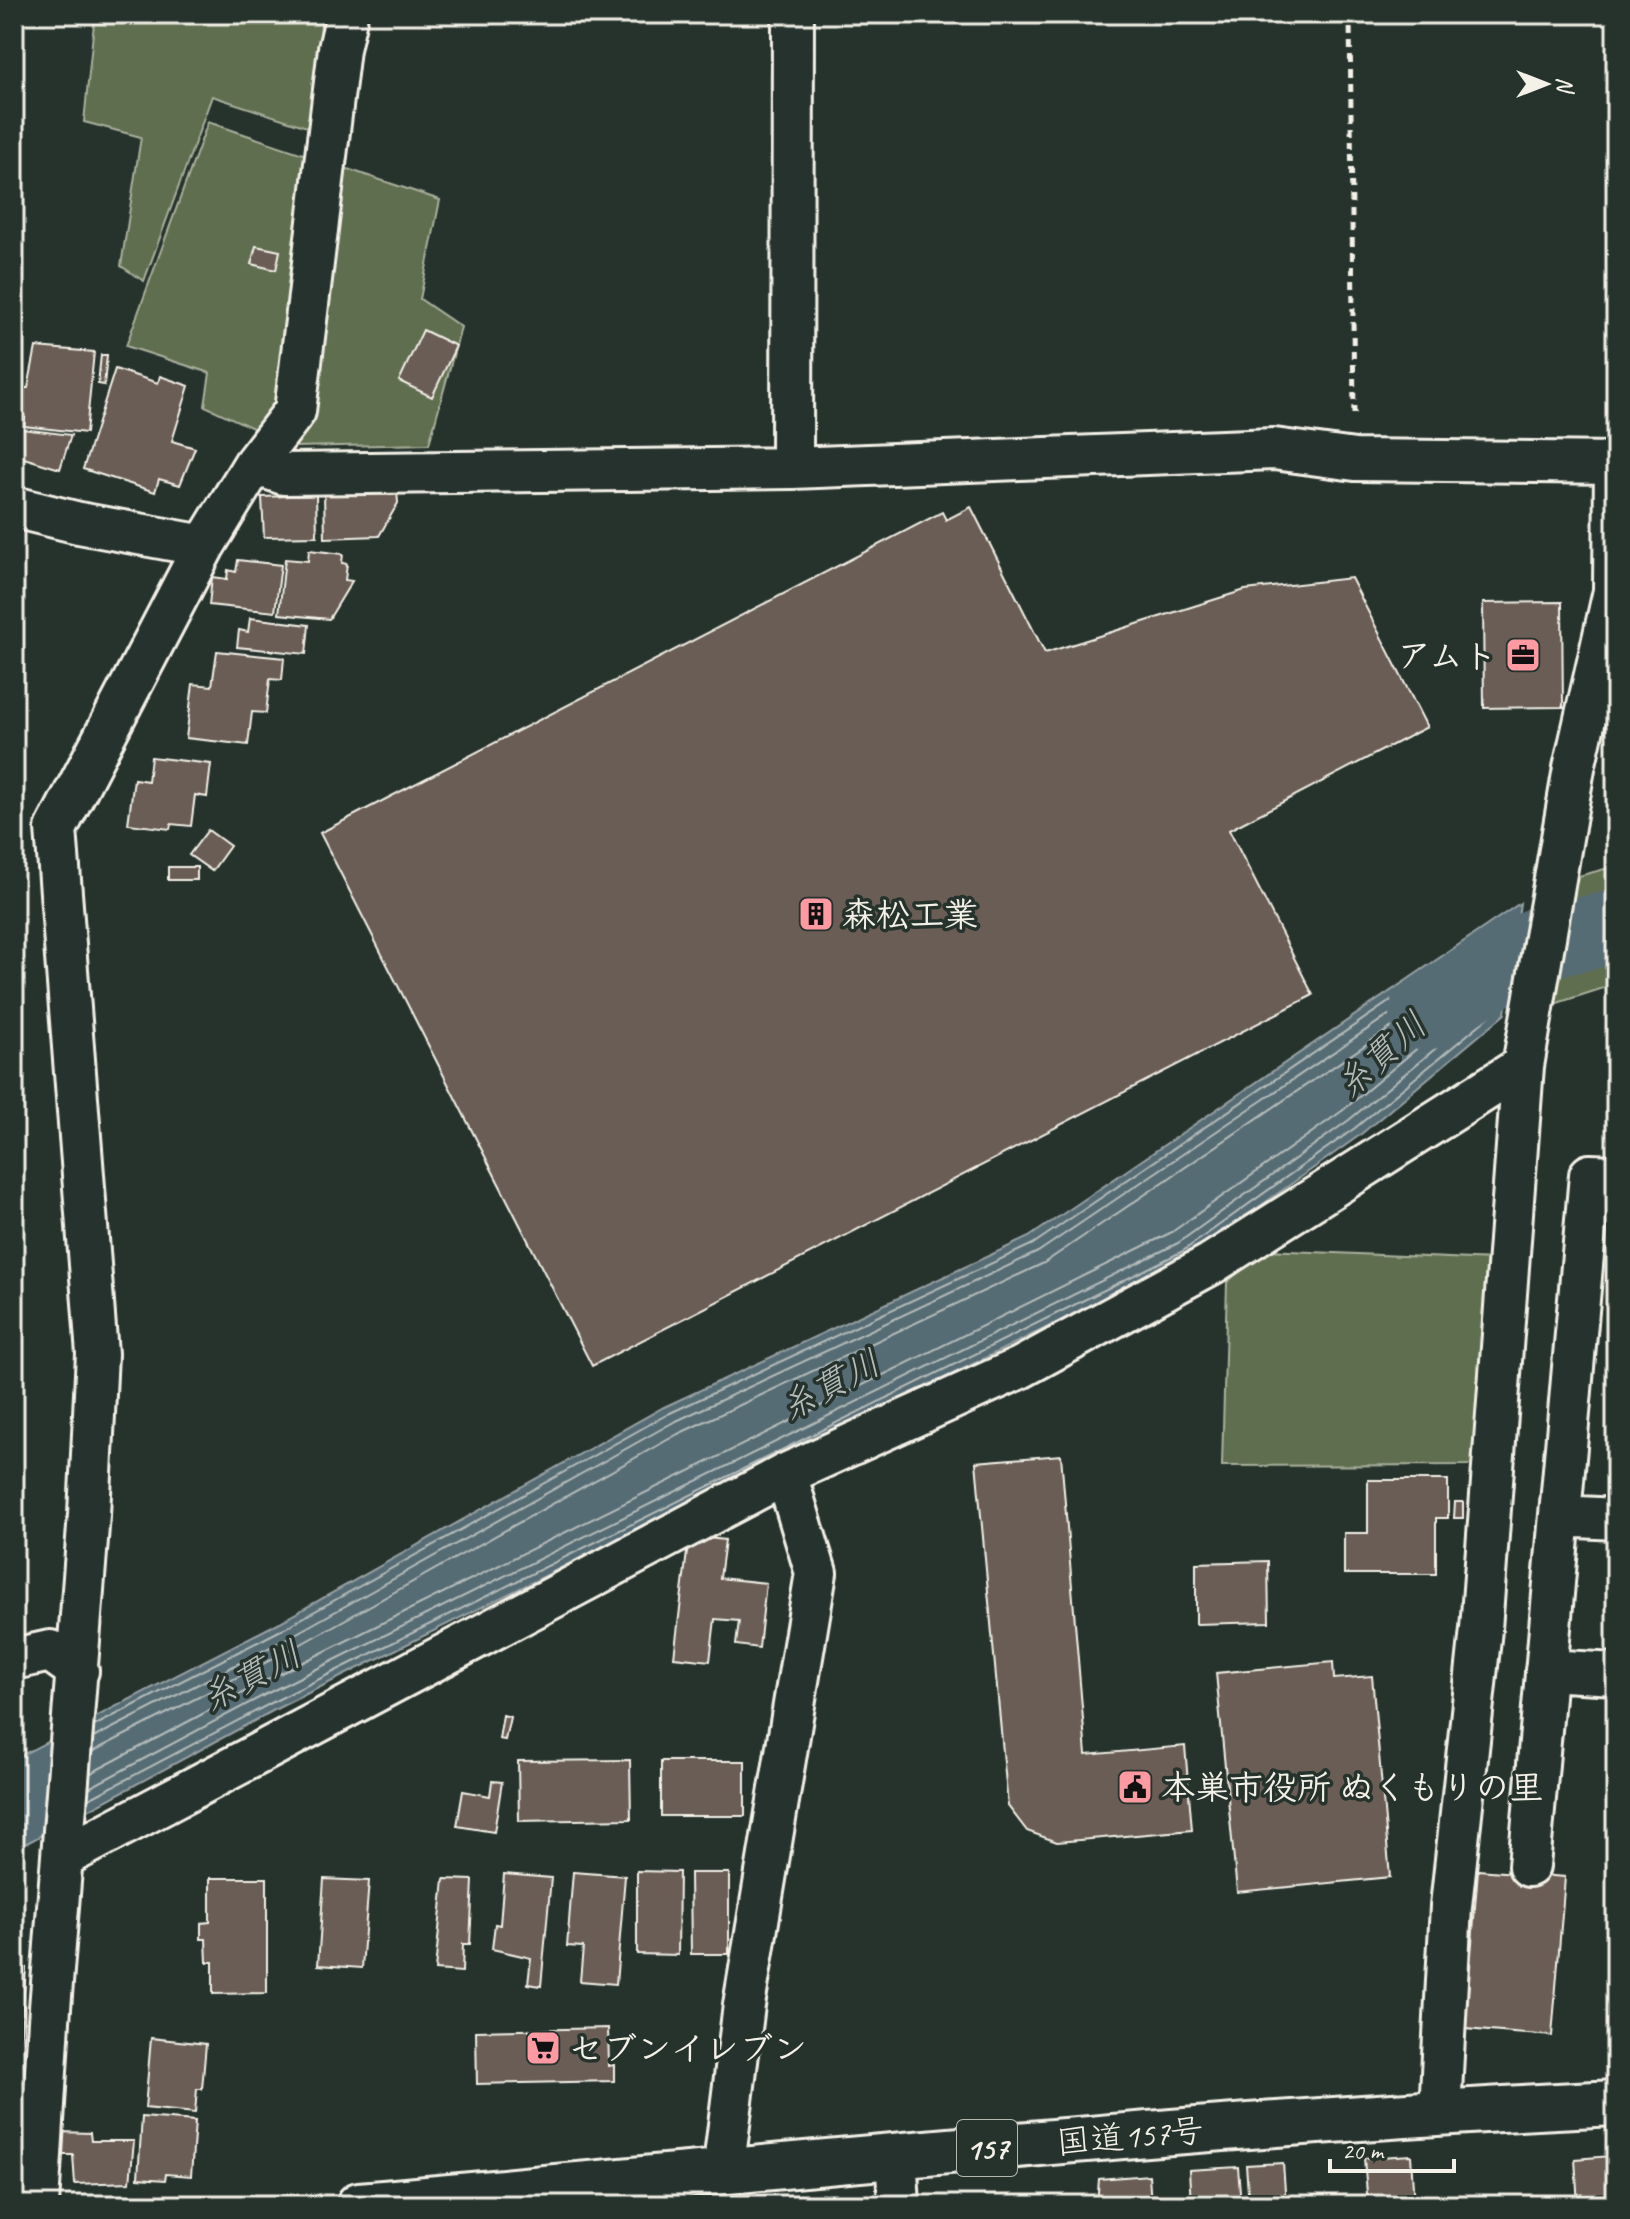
<svg xmlns="http://www.w3.org/2000/svg" width="1630" height="2219" font-family="Caveat,'Klee One',sans-serif">
  <style>
    .green { fill: #5f6e50; stroke: #aab09c; stroke-width: 2 }
    .water { fill: #576c75; stroke: #96a1a3; stroke-width: 2 }
    .lines { fill: none; stroke-linecap: round; stroke-linejoin: round }
    .shore { stroke: #b5bcba; stroke-width: 2 }
    .river { stroke: #576c75; stroke-width: 74 }
    .building { fill: #695d55; stroke: #f4f1e8; stroke-width: 2 }
    .minor-casing { stroke: #f4f1e8; stroke-width: 46 }
    .highway-casing { stroke: #f4f1e8; stroke-width: 50 }
    .path { stroke: #f4f1e8; stroke-width: 5; stroke-dasharray: 8 6; stroke-linecap: butt }
    .minor { stroke: #26332d; stroke-width: 40 }
    .highway { stroke: #26332d; stroke-width: 44 }
    .labels { text-anchor: middle; dominant-baseline: central; stroke-width: 7; stroke-linejoin: round; paint-order: stroke }
    .shield { fill: #26332d; stroke: #b6b8b0; stroke-width: 2 }
    .shield-label { font-size: 32px; font-weight: bold; fill: #f4f1e8 }
    .poi-label { font-size: 34px; font-weight: bold; fill: #f4f1e8; stroke: #26332d; text-anchor: start }
    .street-label { font-size: 34px; fill: #f4f1e8; stroke: #26332d }
    .water-label { font-size: 36px; font-style: italic; fill: #b5bcba; stroke: #26332d }
  </style>
  <rect width="100%" height="100%" fill="#26332d"/>
  <filter id="ink" filterUnits="userSpaceOnUse"><feTurbulence type="fractalNoise" baseFrequency=".0125" numOctaves="2"/><feDisplacementMap in="SourceGraphic" scale="16" xChannelSelector="R" yChannelSelector="G"/><feConvolveMatrix kernelMatrix="1 2 1 2 8 2 1 2 1" color-interpolation-filters="sRGB"/></filter>
  <g filter="url(#ink)">
    <path class="green" d="M322,15L310,128L212,96L144,281L121,266L141,137L84,122L94,23Z
      M208,122L440,200L420,299L461,327L429,444L294,447L205,406L210,373L126,346Z
      M1616,866V903L1570,916L1571,878Z
      M1616,957V984L1548,1006L1556,975Z
      M1266,1250L1494,1260L1476,1465L1222,1466L1227,1282Z"/>
    <path class="water" d="M1520,903L1505,1014L1360,1135L1187,1258L278,1708L14,1850V1759L280,1622L664,1407L1029,1237Z"/>
    <g class="lines">
      <path class="shore" d="M91,1773L265,1681L1172,1232L1342,1111L1475,1000L1479,973L1473,972L1044,1263L678,1434L294,1648L92,1752
        M89,1788L270,1692L1178,1243L1349,1120L1487,1006L1495,948L1489,947L1038,1252L672,1423L288,1638L93,1738
        M89,1799L275,1701L1183,1251L1355,1128L1496,1011L1508,926L1502,925L1033,1244L668,1414L283,1629L94,1726"/>
      <path class="river" d="M1426,1013L1542,942L1616,927"/>
    </g>
    <path class="building" d="M256,246L280,251L276,270L251,264Z
      M423,330L456,346L432,397L399,381Z
      M36,347L94,352L86,433L24,426L25,418H17L20,388H28Z
      M101,355H107L104,385L98,384Z
      M115,369L158,383L160,376L189,386L172,441L195,448L180,485L159,479L155,492L83,469Z
      M14,428L71,435L60,469L14,455Z
      M397,490L398,503L379,536L325,538L324,493Z
      M316,495L317,536L264,537L262,497Z
      M971,507L1045,653L1245,590L1351,578L1427,727L1229,830L1313,995L592,1366L320,833L942,512L946,520Z
      M309,550L343,554L342,563L347,564L345,580L352,581L329,619L279,614L285,559L308,561Z
      M238,560L281,565L275,612L209,605L212,577L227,579L228,570L236,572Z
      M1562,602L1563,707L1484,708L1483,603Z
      M250,618L309,625L306,654L237,647L239,630L248,632Z
      M217,651L284,658L282,680L270,679L266,713L252,712L248,745L186,738L193,684L212,686Z
      M151,757L211,764L207,797L195,795L191,826L171,824L170,829L128,824L134,779L148,781Z
      M208,830L230,846L212,871L189,855Z
      M168,867H197V880H168Z
      M1061,1455L1086,1755L1185,1746L1192,1830L1057,1842L1027,1831L1008,1806L976,1462Z
      M1368,1480H1448V1518H1436V1574H1344V1533H1368Z
      M1455,1502H1463V1518H1454Z
      M689,1536L725,1540L720,1578L766,1583L759,1648L736,1645L739,1621L715,1619L710,1661L674,1657Z
      M1268,1561L1269,1622L1196,1624V1563Z
      M1333,1662L1334,1679L1372,1676L1390,1877L1237,1892L1216,1673Z
      M503,1715L510,1717L505,1740L499,1739Z
      M630,1760L631,1819L519,1821L518,1761Z
      M661,1761H745V1816H661Z
      M492,1781L502,1782L494,1832L457,1826L463,1791L490,1796Z
      M1478,1870L1565,1877L1552,2036L1465,2029Z
      M637,1871L679,1872L678,1955L637,1954Z
      M573,1872L625,1876L616,1984L580,1981L583,1947L567,1946Z
      M690,1873H729V1954H691Z
      M504,1874L551,1878L541,1986L528,1984L531,1958L492,1949L495,1924L500,1925Z
      M210,1878H267V1993L213,1994V1962H207L206,1939H201V1923L210,1922Z
      M324,1879L369,1881L362,1968L318,1965Z
      M444,1879L473,1880L470,1944H463L462,1972L435,1970Z
      M14,1967L26,1968L18,2068H14Z
      M608,2028L609,2066L614,2065V2081L477,2084L476,2031Z
      M151,2038L206,2044L202,2089H197L195,2113L145,2108Z
      M142,2117L195,2121L191,2176L166,2174L165,2180L138,2178Z
      M59,2132L90,2133L91,2141H134L130,2182L75,2184L73,2155H57Z
      M1411,2155L1414,2205H1368L1364,2158Z
      M1611,2156L1615,2205H1578L1575,2159Z
      M1283,2163L1286,2205H1249L1246,2165Z
      M1238,2167L1241,2205H1191L1189,2170Z
      M1149,2175L1151,2205H1097L1099,2179Z
      M1558,2198V2205H1503L1502,2202Z"/>
    <g class="lines">
      <defs>
        <path id="minor" d="M254,464L284,474L792,468L1274,449L1355,460L1616,463
          M792,468L793,14
          M14,507L79,523L204,546
          M1560,1516L1616,1519
          M14,1659L50,1651L78,1671
          M1546,1670L1616,1674
          M65,1856L786,1474L1020,1368L1211,1264L1523,1066
          M1529,1866L1590,1175L1616,1176
          M1440,2111L1451,1906L1481,1629L1523,1066L1574,768L1614,591L1615,463
          M896,2155L899,2205
          M723,2173L744,2005L816,1573L786,1474
          M38,2205L49,2021L89,1514L97,1354L56,829L204,546L254,464L295,411L339,49L347,14"/>
        <path id="highway" d="M359,2205C777,2168 1196,2123 1616,2103"/>
      </defs>
      <use href="#minor" class="minor-casing"/>
      <use href="#highway" class="highway-casing"/>
      <path class="path" d="M1350,14L1354,419"/>
      <use href="#minor" class="minor"/>
      <use href="#highway" class="highway"/>
    </g>
  </g>
  <defs>
    <symbol id="office-square" viewBox="-11 -11 22 22"><rect x="-9" y="-9" width="18" height="18" rx="4" fill="#ff9aa2" stroke="#26332d"/><path d="M-6-3h4V-5.5h4V-3h4V5H-6ZM-1-4.5V-3h2v-1.5ZM-6 0V1H6V0Z" fill="#111"/></symbol>
    <symbol id="building-square" viewBox="-11 -11 22 22"><rect x="-9" y="-9" width="18" height="18" rx="4" fill="#ff9aa2" stroke="#26332d"/><path d="M-4-6H4V6H1V3H-1V6H-4ZM-2.5-4.3h1.7v1.8h-1.7ZM.8-4.3h1.7v1.8H.8ZM-2.5-1h1.7V.8h-1.7ZM.8-1h1.7V.8H.8Z" fill="#111"/></symbol>
    <symbol id="civic-square" viewBox="-11 -11 22 22"><rect x="-9" y="-9" width="18" height="18" rx="4" fill="#ff9aa2" stroke="#26332d"/><path d="M-.6-6.5H3V-4.5H.6V-3L4-1V1h2V6H-6V1h2V-1L-.6-3ZM-1.2 2.5V6h2.4V2.5Z" fill="#111"/></symbol>
    <symbol id="supermarket-square" viewBox="-11 -11 22 22"><rect x="-9" y="-9" width="18" height="18" rx="4" fill="#ff9aa2" stroke="#26332d"/><path d="M-6-5.5h2.5l.6 2H6L4.5 2H-2.5L-4.4-4H-6ZM-1.5 3.2a1.3 1.3 0 1 0 .1 0ZM3 3.2a1.3 1.3 0 1 0 .1 0Z" fill="#111"/></symbol>
  </defs>
  <g fill-rule="evenodd">
    <use href="#office-square" x="1503" y="635" width="40" height="40"/>
    <use href="#building-square" x="796" y="894" width="40" height="40"/>
    <use href="#civic-square" x="1115" y="1767" width="40" height="40"/>
    <use href="#supermarket-square" x="523" y="2028" width="40" height="40"/>
  </g>
  <g class="labels">
    <rect class="shield" x="957" y="2120" width="60" height="56" rx="6"/>
    <g class="shield-label">
      <text x="987" y="2148">157</text>
    </g>
    <g class="poi-label">
      <text x="1497" y="655" text-anchor="end">アムト</text>
      <text x="842" y="914">森松工業</text>
      <text x="1161" y="1787">本巣市役所 ぬくもりの里</text>
      <text x="569" y="2048">セブンイレブン</text>
    </g>
    <g class="street-label">
      <text transform="translate(1130 2136) rotate(-5)">国道157号</text>
    </g>
    <g class="water-label">
      <text transform="translate(1381 1055) rotate(-42)">糸貫川</text>
      <text transform="translate(830 1385) rotate(-28)">糸貫川</text>
      <text transform="translate(251 1676) rotate(-28)">糸貫川</text>
    </g>
  </g>
  <rect width="1630" height="2219" fill="none" stroke="#26332d" stroke-width="48"/>
  <rect x="24" y="24" width="1582" height="2171" fill="none" stroke="#f4f1e8" stroke-width="3" filter="url(#ink)"/>
  <g transform="translate(1546 84) rotate(90)" stroke="#26332d" stroke-width="6" paint-order="stroke">
  <path d="M0-6L14 30L0 20L-14 30Z" fill="#f4f1e8"/>
  <text y="-12" font-size="22" font-weight="bold" text-anchor="middle" fill="#f4f1e8">N</text>
  </g>
  <path d="M1330 2159v12h124v-12" fill="none" stroke="#f4f1e8" stroke-width="4"/>
  <text x="1342" y="2159" font-size="24" fill="#f4f1e8" stroke="#26332d" stroke-width="6" paint-order="stroke">20 m</text>
</svg>
